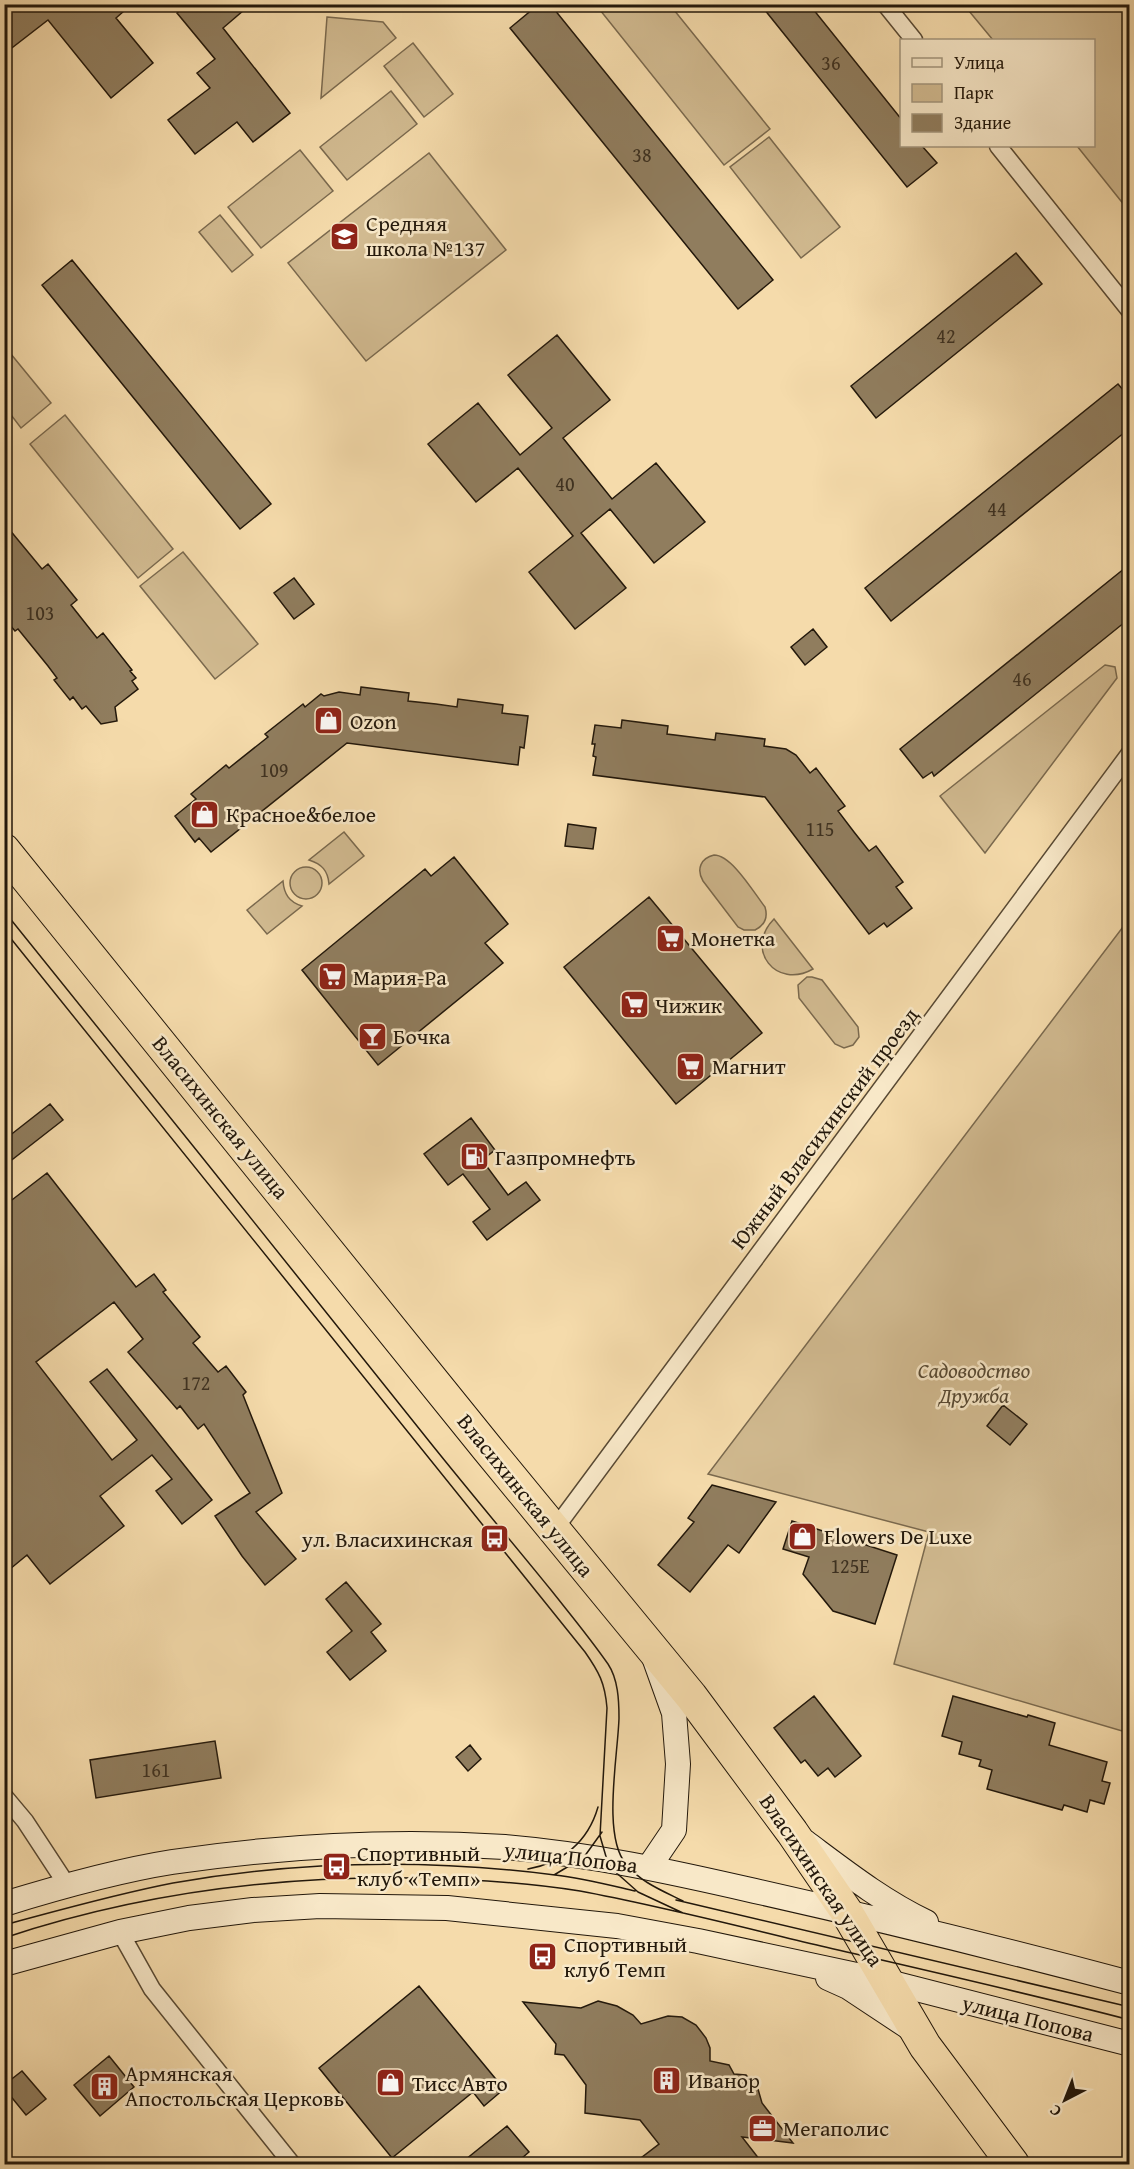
<svg xmlns="http://www.w3.org/2000/svg" width="1134" height="2169" font-family="'Gentium Book Plus',serif">
  <style>
    .green { fill: #d1ba90; stroke: #7a694e; stroke-width: 1.5 }
    .building { fill: #907d5e; stroke: #23180b; stroke-width: 1.5 }
    .lines { fill: none; stroke-linecap: round; stroke-linejoin: round }
    .street-casing { stroke: #584933; stroke-width: 19 }
    .secondary-casing { stroke: #23180b; stroke-width: 26 }
    .highway-casing { stroke: #23180b; stroke-width: 34 }
    .street { stroke: #f8e8c8; stroke-width: 16 }
    .secondary { stroke: #f8e8c8; stroke-width: 24 }
    .highway { stroke: #f5dbab; stroke-width: 32 }
    .tram { stroke: #23180b; stroke-width: 1.5 }
    .labels { text-anchor: middle; dominant-baseline: central; stroke-width: 5; stroke-linejoin: round; paint-order: stroke }
    .number-label { font-size: 20px; fill: #3e3120 }
    .poi-label { font-size: 22px; fill: #23180b; stroke: #f8e8c8; text-anchor: start }
    .street-label { font-size: 22px; fill: #23180b; stroke: #f8e8c8 }
    .park-label { font-size: 22px; font-style: italic; fill: #574933; stroke: #f8e8c8 }
  </style>
  <rect width="100%" height="100%" fill="#f5dbab"/>
  <filter id="stains"><feTurbulence type="fractalNoise" baseFrequency=".00333" numOctaves="4"/><feColorMatrix values="0 0 0 0 .2 0 0 0 0 .09 0 0 0 0 .02 0 0 0 .5 -.17"/></filter>
  <radialGradient id="worn" r=".72"><stop offset=".6" stop-color="#630" stop-opacity="0"/><stop offset="1" stop-color="#630" stop-opacity=".3"/></radialGradient>
  <path class="green" d="M596,5H670L770,129L724,165Z
    M964,5H1129V211L1077,146H1094V40H993Z
    M327,17L383,22L396,38L321,98Z
    M413,43L453,94L424,117L384,66Z
    M391,91L417,124L347,180L320,147Z
    M769,137L840,227L801,258L730,167Z
    M300,150L333,191L261,248L228,207Z
    M429,153L506,250L366,361L288,263Z
    M220,215L253,255L232,272L199,232Z
    M6,348L51,403L21,428L5,407L4,349Z
    M65,415L173,549L138,578L30,444Z
    M183,552L258,644L215,679L140,586Z
    M1105,665L1115,667L1117,678L985,853L940,796Z
    M344,832L364,856L329,884C328,871 322,864 309,860Z
    M714,855C732,855 754,893 765,907C768,917 765,925 755,930H744L738,927L703,881C696,869 701,858 714,855Z
    M290 883a16 16 0 1 1 32 0a16 16 0 1 1-32 0Z
    M283,881C284,894 289,902 302,906L267,934L247,910Z
    M774,919L813,969C776,990 744,949 774,919Z
    M1129,919V1733L894,1664L929,1532L708,1474Z
    M807,977H812L822,980L858,1027L859,1037L853,1045L844,1048L835,1044L799,998L798,985Z"/>
  <path class="building" d="M4,4H132L116,18L153,63L111,98L48,20L4,54Z
    M187,4H251L223,28L290,113L253,142L237,122L195,154L168,120L210,88L197,73L215,59L177,13Z
    M539,4H550L773,280L738,309L510,28Z
    M760,4H809L902,120V146H922L937,163L907,187Z
    M1016,253L1042,284L876,418L851,386Z
    M72,260L271,504L240,529L42,285Z
    M557,335L610,400L563,438L612,499L656,463L705,522L654,563L610,509L581,533L626,588L575,629L529,572L573,536L518,468L476,502L428,444L478,403L520,455L552,428L508,375Z
    M1118,384L1130,398V428L891,621L865,588Z
    M4,523L42,569L48,564L77,600L71,605L97,638L103,633L132,670L130,671L136,678L132,681L138,689L115,707L117,721L101,724L86,706L82,709L73,697L70,700L54,680L57,678L48,666L18,629L15,631L4,618Z
    M1130,564V618L934,776L932,772L923,778L900,749Z
    M294,578L314,604L294,619L274,593Z
    M813,629L827,647L805,665L791,647Z
    M361,687L409,693L408,701L436,704L457,707L458,699L503,705L502,713L528,716L524,748L520,747L518,765L347,743L211,852L199,838L195,842L175,816L196,799L191,794L226,765L229,768L268,737L265,734L303,704L305,707L321,694L324,696L339,692L360,695Z
    M622,720L668,726L667,734L715,740L716,733L765,739L764,746L786,749L796,755L810,773L816,768L845,806L838,811L854,832L869,851L876,846L903,882L896,887L912,908L887,927L884,923L869,934L765,797L593,775L596,757L593,756L595,744H592L595,725L621,728Z
    M568,824L596,828L593,849L565,846Z
    M454,857L508,924L485,943L503,963L378,1065L302,970L425,869L431,876Z
    M649,897L762,1033L676,1104L564,967Z
    M50,1104L63,1120L4,1166V1140Z
    M471,1118L495,1150L482,1160L508,1195L526,1182L540,1200L487,1240L473,1222L490,1209L463,1174L448,1185L424,1154Z
    M47,1173L136,1287L154,1274L166,1290L163,1292L200,1337L193,1343L218,1372L226,1366L246,1392L243,1395L282,1493L256,1512L296,1559L265,1585L242,1556L215,1516L250,1493L204,1424L198,1429L180,1406L177,1409L128,1352L143,1339L114,1302L36,1362L112,1460L137,1440L90,1382L107,1369L212,1500L182,1524L156,1491L172,1479L152,1455L100,1496L124,1526L50,1584L27,1555L4,1574V1206Z
    M1003,1405L1027,1424L1010,1445L987,1426Z
    M712,1485L776,1502L739,1553L728,1545L690,1592L658,1565L694,1522L688,1518Z
    M792,1521L897,1555L875,1624L833,1611L803,1574L809,1557L783,1549Z
    M346,1582L381,1624L371,1632L386,1651L350,1680L327,1652L352,1631L326,1599Z
    M814,1696L861,1756L835,1777L828,1768L818,1776L805,1760L801,1763L774,1728Z
    M953,1696L1027,1717L1028,1715L1055,1723L1049,1745L1107,1762L1102,1781L1110,1783L1104,1804L1090,1800L1087,1812L1064,1805L1062,1810L987,1789L992,1770L979,1766L981,1760L959,1754L962,1742L942,1736Z
    M215,1741L221,1778L96,1798L90,1760Z
    M470,1745L481,1759L468,1771L456,1757Z
    M419,1986L504,2089L484,2106L473,2092L392,2158L319,2068Z
    M598,2001L617,2006L633,2015L641,2024L668,2016L682,2017L696,2025L706,2038L710,2048V2061L729,2065L734,2074L746,2075L758,2089L762,2103L793,2143L742,2137L763,2164H633L659,2144L640,2120L585,2113L586,2085L564,2055L555,2054L556,2044L523,2002L581,2008Z
    M109,2056L134,2087L100,2116L74,2085Z
    M22,2071L46,2099L26,2115L4,2088V2085Z
    M507,2126L529,2152L515,2164H460Z"/>
  <g class="lines">
    <defs>
      <path id="street" d="M885,4L914,40
        M998,146L1130,311
        M554,1530L1130,753
        M4,1796L25,1821L67,1885
        M120,1932L152,1989L292,2164"/>
      <path id="secondary" d="M805,1842C844,1871 882,1901 926,1922
        M649,1867L674,1830L678,1764L674,1713L655,1660
        M4,1904C59,1887 115,1871 172,1862C281,1846 395,1840 505,1847C590,1854 672,1872 755,1891C880,1919 1005,1950 1130,1983
        M4,1964L120,1932L189,1918L253,1910L320,1906L447,1908L617,1926L698,1941L889,1982L1130,2044
        M828,1978L848,1987L913,2030"/>
      <path id="highway" d="M4,850L487,1448L691,1696L792,1832L846,1911L925,2046L1013,2164"/>
    </defs>
    <use href="#street" class="street-casing"/>
    <use href="#secondary" class="secondary-casing"/>
    <use href="#highway" class="highway-casing"/>
    <use href="#street" class="street"/>
    <use href="#secondary" class="secondary"/>
    <use href="#highway" class="highway"/>
    <path class="tram" d="M4,911C144,1084 282,1257 421,1431C463,1484 508,1537 551,1590C570,1614 590,1638 608,1664C618,1679 619,1700 619,1718C618,1755 602,1836 626,1864C640,1882 663,1891 683,1901
      M4,930L585,1652C599,1672 605,1683 607,1708L600,1836L607,1860L611,1868L638,1892L683,1913
      M528,1869C562,1863 588,1842 598,1807
      M554,1875L584,1857L602,1832
      M676,1900L1130,2007
      M4,1925C60,1910 116,1894 173,1883C298,1861 429,1859 555,1875C582,1878 609,1885 635,1891
      M4,1938C136,1894 275,1876 413,1878C468,1879 525,1882 580,1891C661,1906 741,1927 821,1946C924,1970 1027,1993 1130,2020"/>
  </g>
  <defs>
    <symbol id="school-square" viewBox="-11 -11 22 22"><rect x="-9" y="-9" width="18" height="18" rx="4" fill="#8f2418" stroke="#f8e8c8"/><path d="M0-5L7-2L0 1L-7-2ZM-4 1L0 2.5L4 1V4Q0 6-4 4Z" fill="#fff"/></symbol>
    <symbol id="shop-square" viewBox="-11 -11 22 22"><rect x="-9" y="-9" width="18" height="18" rx="4" fill="#8f2418" stroke="#f8e8c8"/><path d="M-5-2.5h2.3a2.7 3.5 0 0 1 5.4 0H5L5.5 6h-11ZM-1.5-2.5h3a1.5 2.3 0 0 0-3 0Z" fill="#fff"/></symbol>
    <symbol id="supermarket-square" viewBox="-11 -11 22 22"><rect x="-9" y="-9" width="18" height="18" rx="4" fill="#8f2418" stroke="#f8e8c8"/><path d="M-6-5.5h2.5l.6 2H6L4.5 2H-2.5L-4.4-4H-6ZM-1.5 3.2a1.3 1.3 0 1 0 .1 0ZM3 3.2a1.3 1.3 0 1 0 .1 0Z" fill="#fff"/></symbol>
    <symbol id="bar-square" viewBox="-11 -11 22 22"><rect x="-9" y="-9" width="18" height="18" rx="4" fill="#8f2418" stroke="#f8e8c8"/><path d="M-6-5H6L.8 .8V4.5H3.5V6h-7V4.5H-.8V.8Z" fill="#fff"/></symbol>
    <symbol id="fuel-square" viewBox="-11 -11 22 22"><rect x="-9" y="-9" width="18" height="18" rx="4" fill="#8f2418" stroke="#f8e8c8"/><path d="M-5.5-6h7V0h2V4h1.3V-2.5L3-4.5l.8-.8L6-3V5H2.5V1h-1V6h-7ZM-4.2-4.7v3.2H.2V-4.7Z" fill="#fff"/></symbol>
    <symbol id="bus-square" viewBox="-11 -11 22 22"><rect x="-9" y="-9" width="18" height="18" rx="4" fill="#8f2418" stroke="#f8e8c8"/><path d="M-5-6H5V4H4V6H2V4H-2V6H-4V4H-5ZM-3.5-4V0h7V-4ZM-3.5 1.2v1.5H-2V1.2ZM2 1.2v1.5H3.5V1.2Z" fill="#fff"/></symbol>
    <symbol id="building-square" viewBox="-11 -11 22 22"><rect x="-9" y="-9" width="18" height="18" rx="4" fill="#8f2418" stroke="#f8e8c8"/><path d="M-4-6H4V6H1V3H-1V6H-4ZM-2.5-4.3h1.7v1.8h-1.7ZM.8-4.3h1.7v1.8H.8ZM-2.5-1h1.7V.8h-1.7ZM.8-1h1.7V.8H.8Z" fill="#fff"/></symbol>
    <symbol id="office-square" viewBox="-11 -11 22 22"><rect x="-9" y="-9" width="18" height="18" rx="4" fill="#8f2418" stroke="#f8e8c8"/><path d="M-6-3h4V-5.5h4V-3h4V5H-6ZM-1-4.5V-3h2v-1.5ZM-6 0V1H6V0Z" fill="#fff"/></symbol>
  </defs>
  <g fill-rule="evenodd">
    <use href="#school-square" x="328" y="220" width="33" height="33"/>
    <use href="#shop-square" x="312" y="704" width="33" height="33"/>
    <use href="#shop-square" x="188" y="798" width="33" height="33"/>
    <use href="#supermarket-square" x="654" y="922" width="33" height="33"/>
    <use href="#supermarket-square" x="316" y="960" width="33" height="33"/>
    <use href="#supermarket-square" x="618" y="988" width="33" height="33"/>
    <use href="#bar-square" x="356" y="1020" width="33" height="33"/>
    <use href="#supermarket-square" x="674" y="1050" width="33" height="33"/>
    <use href="#fuel-square" x="458" y="1140" width="33" height="33"/>
    <use href="#shop-square" x="786" y="1520" width="33" height="33"/>
    <use href="#bus-square" x="478" y="1522" width="33" height="33"/>
    <use href="#bus-square" x="320" y="1850" width="33" height="33"/>
    <use href="#bus-square" x="526" y="1940" width="33" height="33"/>
    <use href="#building-square" x="650" y="2064" width="33" height="33"/>
    <use href="#shop-square" x="374" y="2066" width="33" height="33"/>
    <use href="#building-square" x="88" y="2070" width="33" height="33"/>
    <use href="#office-square" x="746" y="2112" width="33" height="33"/>
  </g>
  <g class="labels">
    <g class="number-label">
      <text x="831" y="62">36</text>
      <text x="642" y="154">38</text>
      <text x="946" y="335">42</text>
      <text x="565" y="483">40</text>
      <text x="997" y="508">44</text>
      <text x="40" y="612">103</text>
      <text x="1022" y="678">46</text>
      <text x="274" y="769">109</text>
      <text x="820" y="828">115</text>
      <text x="196" y="1382">172</text>
      <text x="850" y="1565">125Е</text>
      <text x="156" y="1769">161</text>
    </g>
    <g class="poi-label">
      <text x="366" y="223">Средняя<tspan x="366" dy="25">школа №137</tspan></text>
      <text x="350" y="721">Ozon</text>
      <text x="226" y="814">Красное&amp;белое</text>
      <text x="691" y="938">Монетка</text>
      <text x="353" y="977">Мария-Ра</text>
      <text x="655" y="1005">Чижик</text>
      <text x="393" y="1036">Бочка</text>
      <text x="712" y="1066">Магнит</text>
      <text x="495" y="1157">Газпромнефть</text>
      <text x="824" y="1536">Flowers De Luxe</text>
      <text x="473" y="1539" text-anchor="end">ул. Власихинская</text>
      <text x="357" y="1853">Спортивный<tspan x="357" dy="25">клуб «Темп»</tspan></text>
      <text x="564" y="1944">Спортивный<tspan x="564" dy="25">клуб Темп</tspan></text>
      <text x="125" y="2073">Армянская<tspan x="125" dy="25">Апостольская Церковь</tspan></text>
      <text x="688" y="2080">Иванор</text>
      <text x="412" y="2083">Тисс Авто</text>
      <text x="783" y="2128">Мегаполис</text>
    </g>
    <g class="street-label">
      <text transform="translate(221 1117) rotate(51)">Власихинская улица</text>
      <text transform="translate(824 1128) rotate(-53)">Южный Власихинский проезд</text>
      <text transform="translate(526 1495) rotate(51)">Власихинская улица</text>
      <text transform="translate(571 1857) rotate(7)">улица Попова</text>
      <text transform="translate(822 1880) rotate(56)">Власихинская улица</text>
      <text transform="translate(1028 2018) rotate(14)">улица Попова</text>
    </g>
    <g class="park-label">
      <text x="974" y="1370">Садоводство<tspan x="974" dy="25">Дружба</tspan></text>
    </g>
  </g>
  <rect width="1134" height="2169" fill="none" stroke="#f5dbab" stroke-width="24"/>
  <rect x="6" y="6" width="1122" height="2157" fill="none" stroke="#23180b" stroke-width="3"/>
  <rect x="12" y="12" width="1110" height="2145" fill="none" stroke="#23180b" stroke-width="1.5"/>
  <rect x="900" y="39" width="195" height="108" fill="#f8e8c8" stroke="#a3957c" stroke-width="1.5"/>
  <rect x="912" y="58" width="30" height="9" fill="#f8e8c8" stroke="#a3957c" stroke-width="1.5"/>
  <text x="954" y="69" font-size="18" fill="#23180b">Улица</text>
  <rect x="912" y="84" width="30" height="18" fill="#d1ba90" stroke="#a3957c" stroke-width="1.5"/>
  <text x="954" y="99" font-size="18" fill="#23180b">Парк</text>
  <rect x="912" y="114" width="30" height="18" fill="#907d5e" stroke="#a3957c" stroke-width="1.5"/>
  <text x="954" y="129" font-size="18" fill="#23180b">Здание</text>
  <g transform="translate(1065 2100) rotate(222)" stroke="#f8e8c8" stroke-width="4.5" paint-order="stroke">
  <path d="M0-4.5L10 22L0 15L-10 22Z" fill="#23180b"/>
  <text y="-9" font-size="16" font-weight="bold" text-anchor="middle" fill="#23180b">С</text>
  </g>
  <rect width="100%" height="100%" filter="url(#stains)"/>
  <rect width="100%" height="100%" fill="url(#worn)"/>
</svg>
